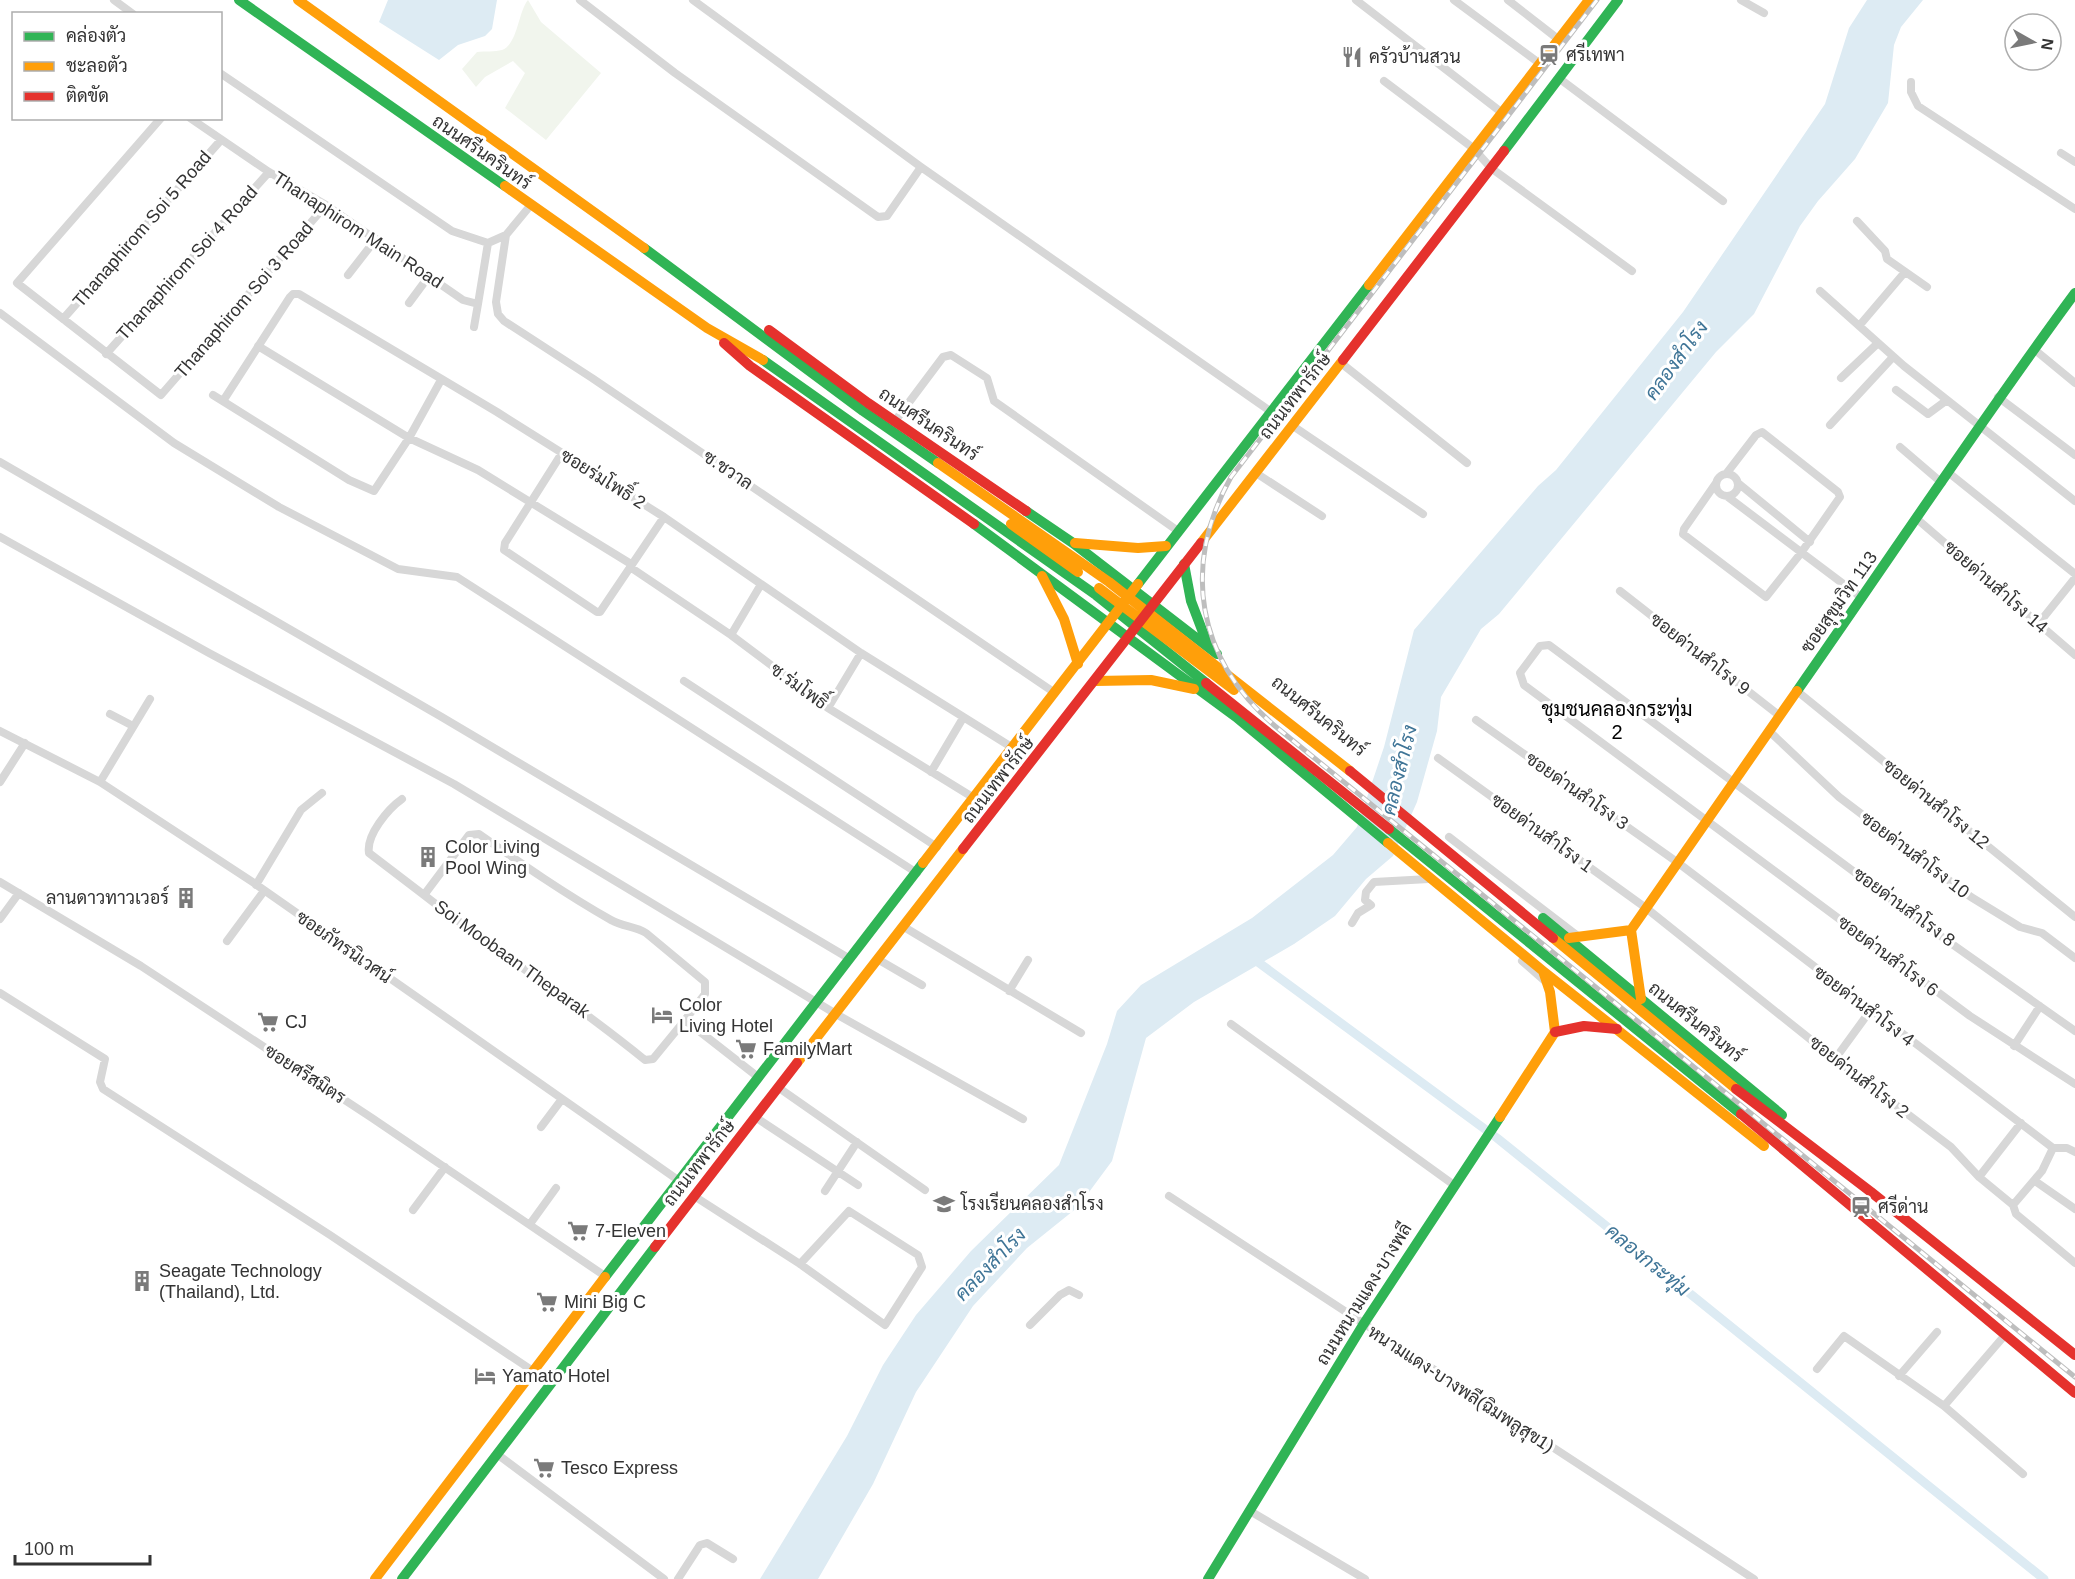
<svg xmlns="http://www.w3.org/2000/svg" width="2075" height="1579" font-family="Helvetica,Sarabun,sans-serif">
  <style>
    .green { fill: #f1f5ed }
    .water { fill: #ddebf3 }
    .lines { fill: none; stroke-linecap: round; stroke-linejoin: round }
    .canal { stroke: #ddebf3; stroke-width: 9 }
    .street { stroke: #d7d7d7; stroke-width: 8 }
    .fast { stroke: #30b455; stroke-width: 10 }
    .slow { stroke: #ff9f0a; stroke-width: 10 }
    .jam { stroke: #e5322d; stroke-width: 10 }
    .rail-casing { stroke: #bebebe; stroke-width: 5 }
    .rail { stroke: #fff; stroke-width: 3; stroke-dasharray: 9; stroke-linecap: butt }
    .labels { text-anchor: middle; dominant-baseline: central; stroke-width: 6; stroke-linejoin: round; paint-order: stroke }
    .poi-label { font-size: 18px; fill: #333; stroke: #fff; text-anchor: start }
    .street-label { font-size: 18px; fill: #333; stroke: #fff }
    .water-label { font-size: 20px; font-style: italic; fill: #3f7597; stroke: #fff }
    .neighbourhood-label { font-size: 20px; fill: #000; stroke: #fff }
  </style>
  <rect width="100%" height="100%" fill="#fff"/>
  <path class="green" d="M528,0L541,22L601,73L546,140L505,108L525,73L513,61L485,77L476,87L462,69L477,52C485,51 495,52 502,50C518,44 518,12 528,0Z"/>
  <path class="water" d="M388,0H497L492,29L485,36L458,45L439,60L379,22Z
    M1867,0H1923L1901,27L1894,45L1888,103L1855,159L1818,201L1800,226L1754,314L1716,352L1499,614L1481,629L1441,697L1437,731L1417,802L1393,856L1366,879L1335,916L1294,944L1194,1002L1146,1038L1112,1161L1078,1207L1027,1248L973,1306L916,1392L873,1484L818,1579H760L847,1436L883,1365L916,1315L971,1251L1059,1165L1107,1044L1117,1011L1141,985L1252,918L1333,855L1357,827L1384,747L1414,630L1538,486L1556,470L1683,312L1825,104L1849,28Z"/>
  <g class="lines">
    <path class="canal" d="M1251,957L1497,1138L2044,1579"/>
    <path class="street" d="M114,0L133,14
      M580,0L675,73L878,217L887,216L921,167
      M693,0L921,167L1270,411
      M1356,0L1501,112
      M1454,0L1539,63
      M1508,0L1558,39
      M1741,0L1764,13
      M220,73L452,231L488,243L506,235
      M1560,79L1723,201
      M1384,81L1473,148L1491,168L1632,271
      M1911,82V92L1918,106L2075,209
      M161,118L17,283L161,395L326,205
      M190,118L269,172L326,205L463,300L478,304L488,243
      M2061,153L2075,162
      M530,206L506,235L496,302L498,314L504,321L592,378L1055,693
      M1857,221L1885,251L1887,259L1927,287
      M348,275L376,239
      M1820,291L1904,366L2075,501
      M409,303L429,276
      M0,313L174,443L279,507L398,569L457,577L917,873
      M63,319L221,140
      M1859,326L1905,272
      M474,327L478,304
      M258,346L409,438L478,470L631,564
      M2035,350L2075,383
      M106,354L269,172
      M1341,363L1467,463
      M1841,378L1878,343
      M1896,390L1928,414L1947,400
      M213,395L349,480L374,491L409,438L441,380
      M1998,397L2075,455
      M223,401L290,297L293,294H299L497,412L664,517L861,653L1013,748
      M895,421L943,357L951,355L987,378L994,401L1178,531
      M1830,425L1893,357
      M1293,426L1423,514
      M1900,447L1942,483
      M562,453L505,543L504,550L597,612H600L664,517
      M0,462L440,716L850,959
      M1256,473L1322,516
      M1949,473L2075,574
      M1716 485a11 11 0 1 1 22 0a11 11 0 1 1-22 0Z
      M1716,483L1684,529L1683,534L1766,597L1801,553L1840,497L1838,492L1762,432L1756,435L1726,474
      M1738,483L1810,542
      M1728,497L1862,598
      M1917,519L2075,655
      M0,537L209,653L454,784L836,1014L1023,1119
      M630,567L731,635L828,708L974,798
      M1620,591L1780,716
      M2039,623L2075,578
      M731,635L760,586
      M684,681L937,847
      M1797,691L2075,917
      M828,708L861,653
      M110,714L133,726
      M1476,720L1677,862L2053,1148
      M0,731L100,782L254,883L678,1180
      M1769,731L1839,797L1971,897L2020,927L2042,933L2075,958
      M1438,758L1646,908L1835,1059L1951,1147L1979,1177L2013,1205L2042,1171L2053,1148
      M931,772L963,718
      M0,782L25,743
      M100,782L150,699
      M402,799C388,809 366,835 369,853L424,895
      M1449,837L1579,937
      M0,882L141,966L372,1118L605,1276
      M256,885L301,810L322,793
      M0,919L19,893
      M1352,923L1358,913L1371,905L1365,900L1366,892L1374,882L1429,879
      M904,927L1081,1033
      M227,941L264,891
      M879,960L922,985
      M1522,961L1546,982
      M1009,991L1028,960
      M0,993L105,1059L100,1082L103,1089L330,1235L533,1371
      M685,1020L705,994V982L646,933C635,926 623,927 611,920C565,894 522,864 479,834L469,835L424,895C497,952 574,1002 645,1060L653,1059L685,1020L758,1077
      M1231,1024L1454,1185
      M2075,1031L1935,932L1549,645L1540,646L1520,673L1524,685L1970,1016L2075,1084
      M2014,1046L2040,1006
      M1835,1059L1870,1011
      M779,1088L925,1190
      M755,1117L858,1185
      M541,1127L562,1099
      M2053,1148H2067L2075,1152
      M1979,1177L2021,1123
      M2035,1181L2075,1209
      M825,1191L857,1142
      M694,1196L800,1264L885,1325L922,1267L918,1255L849,1211L800,1264
      M1169,1196L1754,1579
      M2013,1205L2016,1214L2075,1263
      M413,1210L445,1167
      M530,1224L556,1188
      M1030,1325L1060,1295L1069,1290L1079,1295
      M2005,1335L1944,1406L2023,1474
      M1817,1369L1844,1336L1944,1406
      M1899,1376L1937,1332
      M497,1454L664,1579
      M1250,1511L1365,1579
      M678,1579L700,1545L707,1543L733,1559"/>
    <path class="fast" d="M239,0L505,186
      M1504,151L1618,0
      M644,248L863,411L938,463
      M763,360L1096,595L1206,683
      M1026,511L1073,543L1217,654
      M974,524L1236,717L1388,843
      M1184,564L1191,601L1207,643
      M1138,584L1369,285
      M1797,691C1890,558 1979,423 2075,293
      M1389,829L1741,1114
      M1543,918L1782,1115
      M605,1277L923,863
      M402,1579L655,1247
      M1208,1579L1363,1325L1500,1117"/>
    <path class="slow" d="M298,0L644,248
      M505,186L707,328L763,360
      M1369,285L1589,0
      M938,463L1109,582L1350,771
      M1011,524L1078,572
      M1075,543L1138,548L1166,546
      M1201,543L1343,360
      M1042,576L1064,619L1078,664
      M1099,588L1234,690
      M1096,681L1151,680L1194,689
      M1388,843L1543,971L1764,1146
      M923,863L1138,584
      M1553,938L1736,1089
      M1569,938L1631,930
      M1641,999L1631,930L1797,691
      M797,1063L963,849
      M1500,1117L1555,1032L1550,992L1543,971
      M375,1579L605,1277"/>
    <path class="jam" d="M769,330L868,403L1026,511
      M724,343L750,366L974,524
      M1343,360L1504,151
      M1206,683L1389,829
      M1350,771L1553,938
      M963,849L1201,543
      M1555,1032L1584,1026L1617,1029
      M1736,1089L1871,1192L2075,1355
      M1741,1114L2075,1393
      M655,1247L797,1063"/>
    <defs>
      <path id="rail" d="M1597,0L1231,477C1181,567 1197,659 1275,726L2075,1377"/>
    </defs>
    <use href="#rail" class="rail-casing"/>
    <use href="#rail" class="rail"/>
  </g>
  <defs>
    <symbol id="station-bare" viewBox="-9 -9 18 18"><path d="M-3-6H3Q5-6 5-4V2Q5 4 3 4L4.5 6H3L1.5 4h-3L-3 6H-4.5L-3 4Q-5 4-5 2V-4Q-5-6-3-6ZM-3.5-4v3h7v-3ZM-3.5 1v1.5H-2V1ZM2 1v1.5H3.5V1Z" fill="#7a7a7a" stroke="#fff" stroke-width="2.5" paint-order="stroke"/></symbol>
    <symbol id="restaurant-bare" viewBox="-9 -9 18 18"><path d="M-5-6h1v4h1v-4h1v4h1v-4h1v5L-1.5 .5V6h-2V.5L-5-1ZM5-6V6H3V1.5H1.5Q1.5-4 5-6Z" fill="#7a7a7a" stroke="#fff" stroke-width="2.5" paint-order="stroke"/></symbol>
    <symbol id="building-bare" viewBox="-9 -9 18 18"><path d="M-4-6H4V6H1V3H-1V6H-4ZM-2.5-4.3h1.7v1.8h-1.7ZM.8-4.3h1.7v1.8H.8ZM-2.5-1h1.7V.8h-1.7ZM.8-1h1.7V.8H.8Z" fill="#7a7a7a" stroke="#fff" stroke-width="2.5" paint-order="stroke"/></symbol>
    <symbol id="hotel-bare" viewBox="-9 -9 18 18"><path d="M-6-4.5h1.5V1H6V5H4.5V3h-9V5H-6ZM-4 0a1.8 1.8 0 1 1 3.6 0ZM.5 0V-2.5h3Q6-2.5 6 0Z" fill="#7a7a7a" stroke="#fff" stroke-width="2.5" paint-order="stroke"/></symbol>
    <symbol id="supermarket-bare" viewBox="-9 -9 18 18"><path d="M-6-5.5h2.5l.6 2H6L4.5 2H-2.5L-4.4-4H-6ZM-1.5 3.2a1.3 1.3 0 1 0 .1 0ZM3 3.2a1.3 1.3 0 1 0 .1 0Z" fill="#7a7a7a" stroke="#fff" stroke-width="2.5" paint-order="stroke"/></symbol>
    <symbol id="school-bare" viewBox="-9 -9 18 18"><path d="M0-5L7-2L0 1L-7-2ZM-4 1L0 2.5L4 1V4Q0 6-4 4Z" fill="#7a7a7a" stroke="#fff" stroke-width="2.5" paint-order="stroke"/></symbol>
  </defs>
  <g fill-rule="evenodd">
    <use href="#station-bare" x="1534" y="40" width="30" height="30"/>
    <use href="#restaurant-bare" x="1337" y="42" width="30" height="30"/>
    <use href="#building-bare" x="413" y="842" width="30" height="30"/>
    <use href="#building-bare" x="171" y="883" width="30" height="30"/>
    <use href="#hotel-bare" x="647" y="1000" width="30" height="30"/>
    <use href="#supermarket-bare" x="253" y="1007" width="30" height="30"/>
    <use href="#supermarket-bare" x="731" y="1034" width="30" height="30"/>
    <use href="#school-bare" x="929" y="1189" width="30" height="30"/>
    <use href="#station-bare" x="1846" y="1192" width="30" height="30"/>
    <use href="#supermarket-bare" x="563" y="1216" width="30" height="30"/>
    <use href="#building-bare" x="127" y="1266" width="30" height="30"/>
    <use href="#supermarket-bare" x="532" y="1287" width="30" height="30"/>
    <use href="#hotel-bare" x="470" y="1361" width="30" height="30"/>
    <use href="#supermarket-bare" x="529" y="1453" width="30" height="30"/>
  </g>
  <g class="labels">
    <g class="poi-label">
      <text x="1566" y="55">ศรีเทพา</text>
      <text x="1369" y="57">ครัวบ้านสวน</text>
      <text x="445" y="847">Color Living<tspan x="445" dy="21">Pool Wing</tspan></text>
      <text x="169" y="898" text-anchor="end">ลานดาวทาวเวอร์</text>
      <text x="679" y="1005">Color<tspan x="679" dy="21">Living Hotel</tspan></text>
      <text x="285" y="1022">CJ</text>
      <text x="763" y="1049">FamilyMart</text>
      <text x="961" y="1204">โรงเรียนคลองสำโรง</text>
      <text x="1878" y="1207">ศรีด่าน</text>
      <text x="595" y="1231">7-Eleven</text>
      <text x="159" y="1271">Seagate Technology<tspan x="159" dy="21">(Thailand), Ltd.</tspan></text>
      <text x="564" y="1302">Mini Big C</text>
      <text x="502" y="1376">Yamato Hotel</text>
      <text x="561" y="1468">Tesco Express</text>
    </g>
    <g class="street-label">
      <text transform="translate(482 152) rotate(35)">ถนนศรีนครินทร์</text>
      <text transform="translate(142 229) rotate(-49)">Thanaphirom Soi 5 Road</text>
      <text transform="translate(358 230) rotate(33)">Thanaphirom Main Road</text>
      <text transform="translate(187 263) rotate(-48)">Thanaphirom Soi 4 Road</text>
      <text transform="translate(244 300) rotate(-49)">Thanaphirom Soi 3 Road</text>
      <text transform="translate(1295 396) rotate(-52)">ถนนเทพารักษ์</text>
      <text transform="translate(929 424) rotate(34)">ถนนศรีนครินทร์</text>
      <text transform="translate(728 470) rotate(34)">ซ.ชวาล</text>
      <text transform="translate(603 479) rotate(32)">ซอยร่มโพธิ์ 2</text>
      <text transform="translate(1996 587) rotate(41)">ซอยด่านสำโรง 14</text>
      <text transform="translate(1839 602) rotate(-55)">ซอยสุขุมวิท 113</text>
      <text transform="translate(1700 654) rotate(38)">ซอยด่านสำโรง 9</text>
      <text transform="translate(799 686) rotate(36)">ซ.ร่มโพธิ์</text>
      <text transform="translate(1319 716) rotate(39)">ถนนศรีนครินทร์</text>
      <text transform="translate(998 780) rotate(-52)">ถนนเทพารักษ์</text>
      <text transform="translate(1577 791) rotate(35)">ซอยด่านสำโรง 3</text>
      <text transform="translate(1936 804) rotate(39)">ซอยด่านสำโรง 12</text>
      <text transform="translate(1542 833) rotate(36)">ซอยด่านสำโรง 1</text>
      <text transform="translate(1915 855) rotate(37)">ซอยด่านสำโรง 10</text>
      <text transform="translate(1904 907) rotate(36)">ซอยด่านสำโรง 8</text>
      <text transform="translate(344 947) rotate(35)">ซอยภัทรนิเวศน์</text>
      <text transform="translate(1888 956) rotate(37)">ซอยด่านสำโรง 6</text>
      <text transform="translate(512 959) rotate(36)">Soi Moobaan Theparak</text>
      <text transform="translate(1864 1006) rotate(37)">ซอยด่านสำโรง 4</text>
      <text transform="translate(1696 1022) rotate(39)">ถนนศรีนครินทร์</text>
      <text transform="translate(305 1074) rotate(33)">ซอยศรีสมิตร</text>
      <text transform="translate(1859 1077) rotate(38)">ซอยด่านสำโรง 2</text>
      <text transform="translate(699 1163) rotate(-52)">ถนนเทพารักษ์</text>
      <text transform="translate(1364 1294) rotate(-58)">ถนนหนามแดง-บางพลี</text>
      <text transform="translate(1461 1389) rotate(33)">หนามแดง-บางพลี(ฉิมพลูสุข1)</text>
    </g>
    <g class="water-label">
      <text transform="translate(1676 360) rotate(-54)">คลองสำโรง</text>
      <text transform="translate(1399 770) rotate(-76)">คลองสำโรง</text>
      <text transform="translate(1648 1260) rotate(39)">คลองกระทุ่ม</text>
      <text transform="translate(990 1264) rotate(-46)">คลองสำโรง</text>
    </g>
    <g class="neighbourhood-label">
      <text x="1617" y="709">ชุมชนคลองกระทุ่ม<tspan x="1617" dy="23">2</tspan></text>
    </g>
  </g>
  <rect x="12" y="12" width="210" height="108" fill="#ffffff" stroke="#adadad" stroke-width="1.5"/>
  <rect x="24" y="32" width="30" height="9" fill="#30b455" stroke="#adadad" stroke-width="1.5"/>
  <text x="66" y="42" font-size="18" fill="#333333">คล่องตัว</text>
  <rect x="24" y="62" width="30" height="9" fill="#ff9f0a" stroke="#adadad" stroke-width="1.5"/>
  <text x="66" y="72" font-size="18" fill="#333333">ชะลอตัว</text>
  <rect x="24" y="92" width="30" height="9" fill="#e5322d" stroke="#adadad" stroke-width="1.5"/>
  <text x="66" y="102" font-size="18" fill="#333333">ติดขัด</text>
  <g transform="translate(2033 42) rotate(99)"><circle r="28" fill="#ffffff" stroke="#adadad" stroke-width="1.5"/>
  <path d="M0-4.5L10 22L0 15L-10 22Z" fill="#7a7a7a"/>
  <text y="-9" font-size="16" font-weight="bold" text-anchor="middle" fill="#333333">N</text>
  </g>
  <path d="M15 1555v9h135v-9" fill="none" stroke="#333333" stroke-width="3"/>
  <text x="24" y="1555" font-size="18" fill="#333333" stroke="#ffffff" stroke-width="4.5" paint-order="stroke">100 m</text>
</svg>
